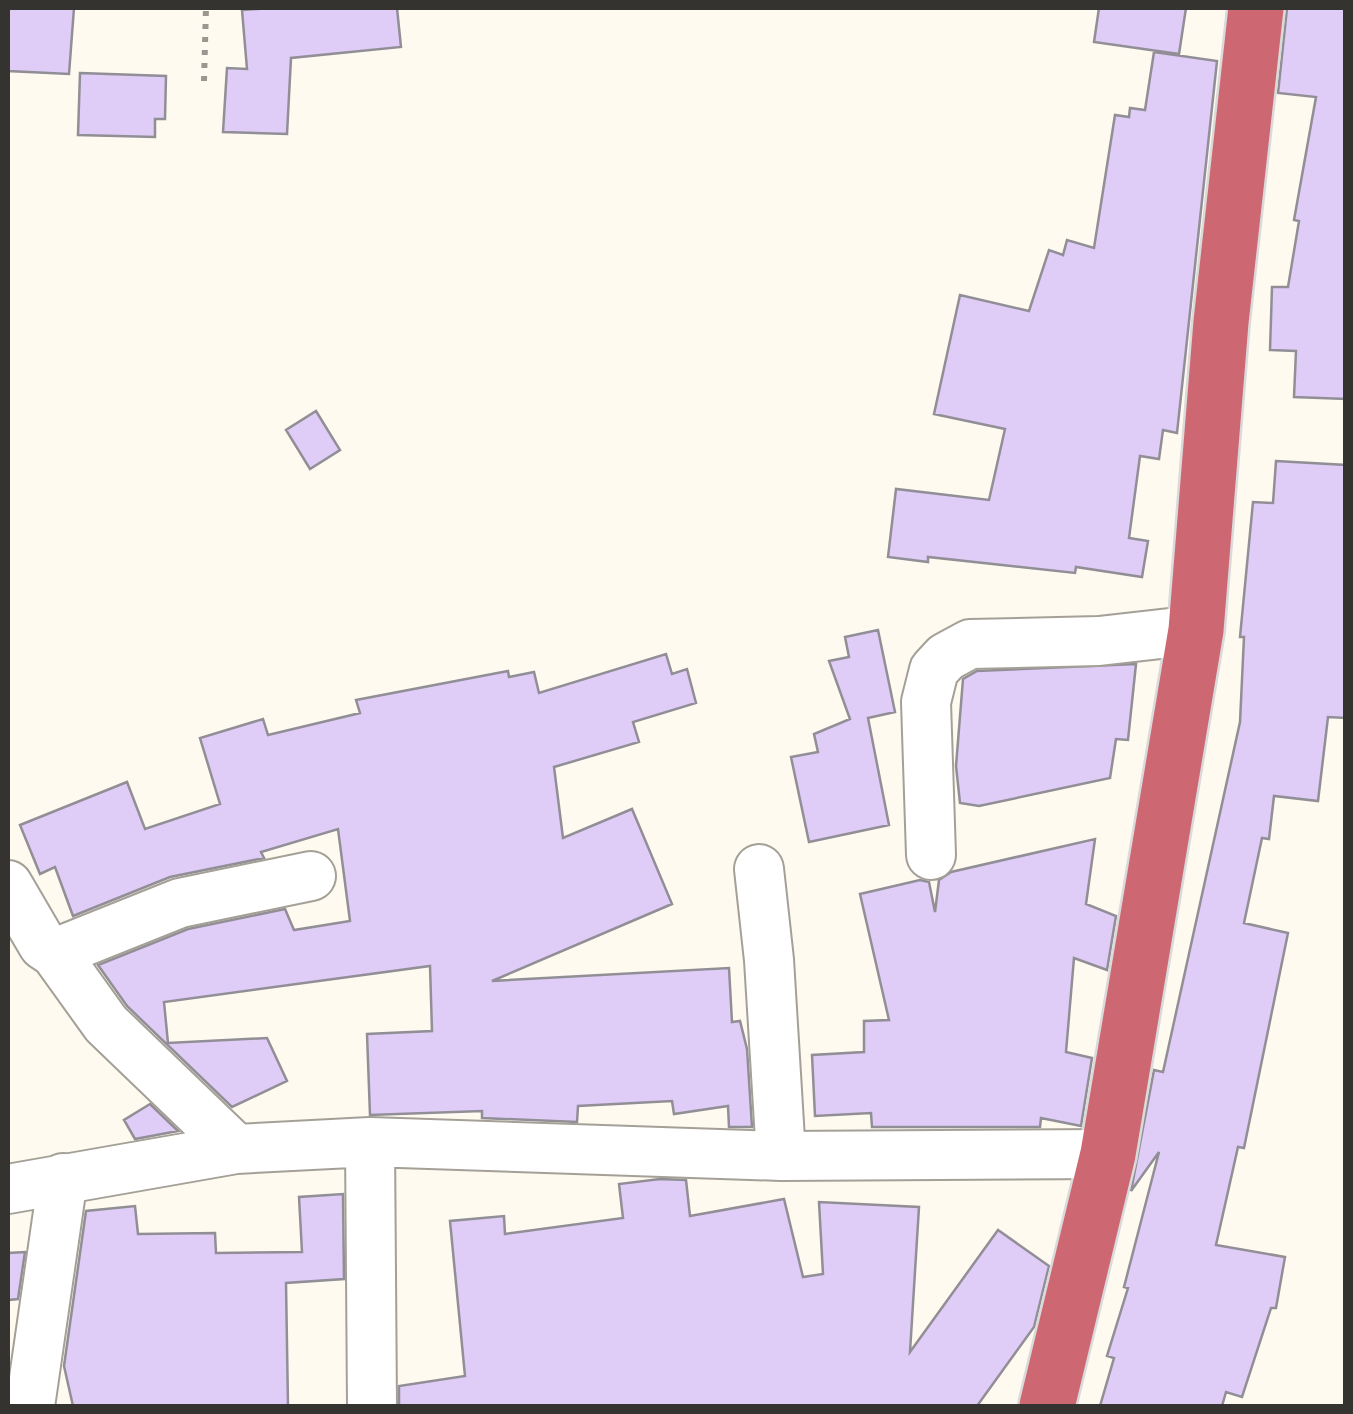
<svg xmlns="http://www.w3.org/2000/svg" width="1353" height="1414" font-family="'Public Sans',sans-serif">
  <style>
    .building { fill: #dfcdf7; stroke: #918e96; stroke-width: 2.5 }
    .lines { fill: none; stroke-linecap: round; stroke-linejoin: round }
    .street-casing { stroke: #a4a097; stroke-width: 52 }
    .highway-casing { stroke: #dbdada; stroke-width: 60 }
    .path { stroke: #9a9790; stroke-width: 6; stroke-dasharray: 5 8; stroke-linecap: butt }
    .street { stroke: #fff; stroke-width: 48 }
    .highway { stroke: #cd6873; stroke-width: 55 }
  </style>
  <rect width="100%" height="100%" fill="#fefaf0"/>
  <path class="building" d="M8,8H74L69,74L8,71Z
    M270,8H397L401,47L291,58L287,134L223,132L227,68L247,69L242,10Z
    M1099,8H1186L1179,54L1094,42Z
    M1287,8H1346V399L1294,397L1296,351L1270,350L1272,287H1288L1299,221L1294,220L1316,97L1278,93Z
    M1154,52L1217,61L1177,433L1163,430L1159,459L1140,456L1129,538L1148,541L1142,577L1076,567L1075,573L928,557V562L888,557L896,489L989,500L1005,429L934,414L960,295L1029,311L1049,250L1063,255L1067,240L1094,248L1115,115L1129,117L1130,108L1145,110Z
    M80,73L166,76L165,119H155V137L78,135Z
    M316,411L340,450L310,469L286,430Z
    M1276,461L1346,465V718L1328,717L1318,801L1274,796L1269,839L1262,838L1244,923L1288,933L1244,1148L1238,1147L1216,1245L1285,1257L1276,1308H1271L1242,1397L1226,1392L1222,1406H1100L1114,1358L1107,1356L1128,1288L1124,1287L1159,1152L1131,1191L1154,1070L1163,1072L1240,722L1244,637H1240L1253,502L1273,503Z
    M878,630L895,712L868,718L889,825L809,842L791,757L818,752L814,734L850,719L829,661L849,657L845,637Z
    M666,654L672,674L687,669L696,703L633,722L639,742L554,767L563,838L632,809L672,904L492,981L729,968L732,1022L740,1021L747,1049L752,1127H729L728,1106L674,1114L672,1101L578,1106L577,1122L482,1118V1111L370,1115L367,1034L432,1031L430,966L164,1002L168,1043L267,1038L287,1081L232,1107L127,1006L98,965L188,929L285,909L294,930L350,921L338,829L261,852L264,858L170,877L73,916L55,867L40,874L20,825L127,782L145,829L220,804L200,738L263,719L268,735L360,713L356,700L508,671L509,677L534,672L539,693Z
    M1136,664L1128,740L1116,739L1110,778L979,806L960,803L956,766L963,679L977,671Z
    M1095,839L1086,904L1116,916L1107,970L1074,958L1066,1052L1092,1058L1081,1126L1041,1118L1040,1127H872L871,1113L815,1116L812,1055L864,1052V1021L889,1020L860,894L920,880L929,882L935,912L939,880L951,872Z
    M150,1104L178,1131L135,1139L124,1120Z
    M660,1179L686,1180L690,1216L784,1199L803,1277L823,1274L819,1202L919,1207L910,1352L998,1230L1049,1266L1034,1327L977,1406H399V1386L465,1376L450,1221L504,1216L505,1234L623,1218L619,1184Z
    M343,1194L344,1279L286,1283L288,1406H73L64,1366L86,1211L135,1206L138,1234L215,1233L216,1253L302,1252L299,1197Z
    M25,1252L18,1299L8,1300V1253Z"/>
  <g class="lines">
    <defs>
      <path id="street" d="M931,855L926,702L934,670L946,657L970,644L1099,641L1196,630
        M759,869L769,960L781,1156
        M8,885L43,945L55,953L106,1024L236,1149
        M55,953L180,903L311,876
        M370,1142L372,1406
        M8,1189L236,1149L370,1142L781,1156L1108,1154
        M30,1406L63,1178"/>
      <path id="highway" d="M1047,1406L1108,1154L1196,630L1221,322L1256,8"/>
    </defs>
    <use href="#street" class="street-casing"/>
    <use href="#highway" class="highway-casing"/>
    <path class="path" d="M204,81L206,8"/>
    <use href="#street" class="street"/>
    <use href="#highway" class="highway"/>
  </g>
  <rect width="1353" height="1414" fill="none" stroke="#353330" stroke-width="20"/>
</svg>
